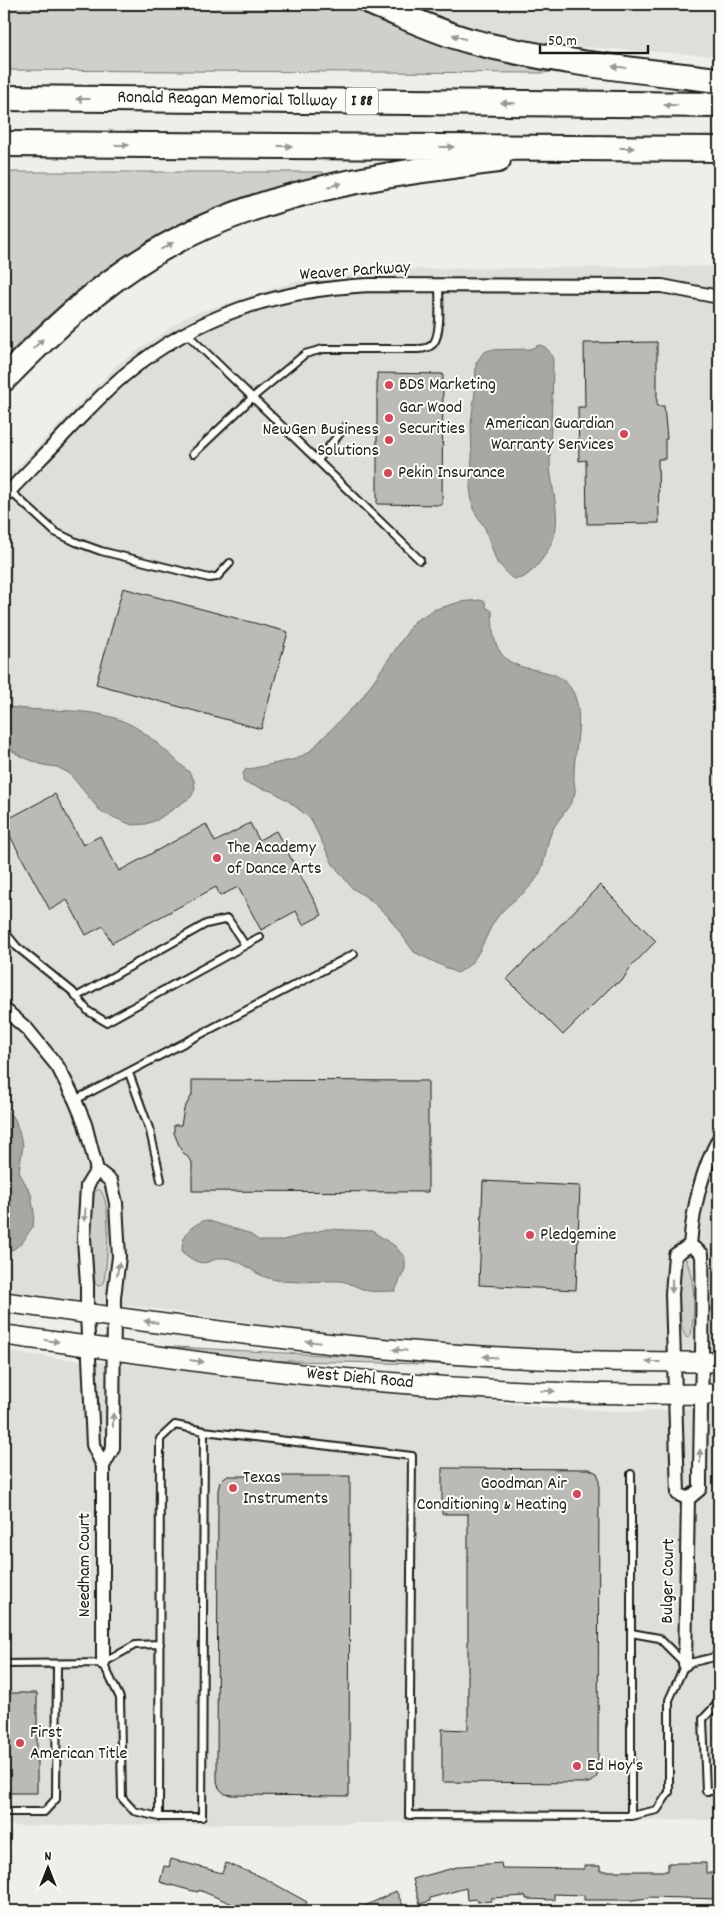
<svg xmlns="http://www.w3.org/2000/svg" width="723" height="1915" font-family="Dekko,sans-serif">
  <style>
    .built { fill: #e0deda }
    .green { fill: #d0cfcc; stroke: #767674 }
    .water { fill: #a8a7a3; stroke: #706f6d }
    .building { fill: #bbbab6; stroke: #1c1c1c }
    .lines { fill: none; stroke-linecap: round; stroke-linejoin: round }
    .lane-casing { stroke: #1c1c1c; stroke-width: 10 }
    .street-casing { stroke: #1c1c1c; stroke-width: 16 }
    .secondary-casing { stroke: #1c1c1c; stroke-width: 22 }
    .highway-casing { stroke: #1c1c1c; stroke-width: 28 }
    .lane { stroke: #fdfcf7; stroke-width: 6 }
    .street { stroke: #fdfcf7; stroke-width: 12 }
    .secondary { stroke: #fdfcf7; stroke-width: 19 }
    .highway { stroke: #fdfcf7; stroke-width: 24 }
    .oneway { fill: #989794 }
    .poi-dot { fill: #d1495b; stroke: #fdfcf7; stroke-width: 2 }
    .labels { text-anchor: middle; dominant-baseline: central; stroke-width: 4; stroke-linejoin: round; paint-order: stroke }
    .shield { fill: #fdfcf7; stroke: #605f5e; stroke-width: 1 }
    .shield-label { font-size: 16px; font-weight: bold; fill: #1c1c1c }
    .street-label { font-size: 18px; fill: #1c1c1c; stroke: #fdfcf7 }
    .poi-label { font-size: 18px; fill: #1c1c1c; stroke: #fdfcf7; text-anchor: start }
  </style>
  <rect width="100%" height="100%" fill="#f0eeea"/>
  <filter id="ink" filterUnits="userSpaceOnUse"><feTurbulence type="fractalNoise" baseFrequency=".02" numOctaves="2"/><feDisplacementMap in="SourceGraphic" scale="10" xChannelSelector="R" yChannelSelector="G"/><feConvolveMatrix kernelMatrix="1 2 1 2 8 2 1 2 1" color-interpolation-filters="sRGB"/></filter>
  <g filter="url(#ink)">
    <path class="built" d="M406,4H719V56L552,45L501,35L436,16Z
      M719,266V1348L635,1354L515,1350L361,1339L166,1310L4,1294V481L117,365L187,316L293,282L403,269Z
      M4,1351L56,1358L393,1390L549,1408L640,1412L719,1405V1820L4,1826Z"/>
    <path class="green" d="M4,4H342L397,28L446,44L556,71L543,73L4,70Z
      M4,172H323L325,177C240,192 156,228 88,282C58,305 31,332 4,358Z
      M99,1189C113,1201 107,1262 104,1280L102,1285L98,1286L95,1283C91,1251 90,1225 94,1192Z
      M683,1258L686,1259C696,1285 695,1308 691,1335L687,1338C676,1328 680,1279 681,1264Z
      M158,1346L467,1363V1365L249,1360L158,1348Z"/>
    <path class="water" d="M539,345C547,346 551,353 553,360C553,395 550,429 550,464C551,487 560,511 555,533C552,547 533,578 517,579C507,579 505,567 497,563L485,528L473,509L470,487L472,458L471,422L475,392L476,363L483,353L489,350L530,349Z
      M480,600L485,602L486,607L492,611C493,621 492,632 495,641C508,683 555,657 573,692C585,716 574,749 574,775C573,781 576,788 575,793C570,810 555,820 550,836C545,849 546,863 538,876C528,894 507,902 496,919C483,938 480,963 457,973L414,952L388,916L368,898L352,888L333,864L310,818L287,800L274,792L245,783L243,781V774L245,770L296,759L309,752L361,699L415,621L433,610L460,602Z
      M4,706C44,714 87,705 125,722C147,731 171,756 189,772L194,780L195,789L191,797L157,820L146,824L132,825L101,812L69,773L57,767L43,765L20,756L4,745Z
      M4,1108L15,1119L23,1145L19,1172L31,1194L34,1213L33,1226L22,1243L12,1250L4,1251Z
      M206,1220L248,1233L260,1241H279L327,1229L372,1231L395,1246L405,1258V1269L395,1291C387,1291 377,1292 369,1291C359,1289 350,1282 340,1281C315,1280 292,1285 268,1278C254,1274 244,1262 231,1259C208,1253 210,1275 182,1252C182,1234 190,1226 206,1220Z"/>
    <path class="building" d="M657,342V406H664L667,439H665V459H658L659,523L587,524L586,460L579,461L578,407H585L584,343Z
      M377,373L443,374L442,505L377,504Z
      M123,588L288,632L261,729L96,684Z
      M55,794L83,845L100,836L119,871L206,824L215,842L250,823L259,840L276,831L322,915L303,925L296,911L261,930L238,887L220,896L216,887L112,943L103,926L86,935L67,900L50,910L4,825V821Z
      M600,885L656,941L630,968L622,981L613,985L563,1035L507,979Z
      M192,1080L428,1081V1192L192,1191V1162L181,1150L174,1133V1125H181L184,1109L192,1095Z
      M483,1181L580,1186L576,1290L479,1285Z
      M442,1468L589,1469L597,1473L599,1478L598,1773L596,1778L589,1783L442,1782V1729L468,1730V1514H442Z
      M226,1476H350L349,1796L231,1795L225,1794L219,1788L217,1781L218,1490L220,1482Z
      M4,1693H37V1793H4Z
      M171,1859L222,1873L226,1863L264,1878L307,1902L302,1911H249L199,1890L198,1892L189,1890L160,1882L164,1866L169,1867Z
      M501,1863L502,1868L584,1869V1866H600V1871H668V1863H706V1873H719V1899L648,1897V1898L632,1900H584V1895L554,1894V1900L526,1899V1896L491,1898V1901L477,1902L476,1899L467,1900L466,1888L430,1898V1901L420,1904L413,1879L461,1866Z
      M396,1891L406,1911H355Z"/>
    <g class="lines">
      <defs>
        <path id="lane" d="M186,333L420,560
          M193,454L252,398L305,354L323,349H418C423,349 429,348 433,344C442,334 439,298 439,285
          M318,460L345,427
          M10,491L55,532L76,542L101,551L209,578L217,577L230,563
          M4,931L17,947L73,992L88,1011L106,1022L260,937
          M76,997L206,924L228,919L245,945
          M129,1073L150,1131L161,1180
          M75,1100L354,954
          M204,1431L175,1425L160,1439L159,1817H202L204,1431L412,1456L409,1815L631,1816L657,1810L669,1792V1700L685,1664
          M631,1474V1816
          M631,1633L659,1638L684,1663
          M103,1663L120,1698L122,1798L134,1811L159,1817
          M4,1664L103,1663L135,1645L160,1644
          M685,1664L719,1656
          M719,1702L703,1719L706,1791H719
          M4,1812H44L56,1799L57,1664"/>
        <path id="street" d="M4,497C26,473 50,450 72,426C90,408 107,389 127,373C199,314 277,290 369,285L662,286L719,297
          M4,1009L27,1029L58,1067L75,1100L85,1124L97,1170L111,1181L116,1203L119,1257L114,1297L113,1448L103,1466
          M97,1170L87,1186L84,1238L87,1284V1314L93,1445L103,1466V1663
          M690,1245C693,1208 702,1170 719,1138
          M688,1499L678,1494L672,1294L675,1255L690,1245
          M685,1664L688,1499L700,1489C700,1410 704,1332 702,1254L690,1245"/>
        <path id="secondary" d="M4,1302C175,1326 346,1350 519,1358C586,1362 652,1362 719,1362
          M4,1335C85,1345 166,1358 247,1368C404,1387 562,1396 719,1394"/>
        <path id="highway" d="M374,4C406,17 437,32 470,41C551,62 636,70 719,80
          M4,98L719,105
          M4,144L719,149
          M4,379C50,332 97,287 154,253C258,191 379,175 498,160"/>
      </defs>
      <use href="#lane" class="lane-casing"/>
      <use href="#street" class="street-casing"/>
      <use href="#secondary" class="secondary-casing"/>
      <use href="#highway" class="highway-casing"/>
      <use href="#lane" class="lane"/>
      <use href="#street" class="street"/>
      <use href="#secondary" class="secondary"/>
      <use href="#highway" class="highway"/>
    </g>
    <defs><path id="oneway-solid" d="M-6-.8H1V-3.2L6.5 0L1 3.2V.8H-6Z" transform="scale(1.25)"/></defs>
    <g class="oneway">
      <use href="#oneway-solid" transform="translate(459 37) rotate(-161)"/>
      <use href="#oneway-solid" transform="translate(619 67) rotate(-173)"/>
      <use href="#oneway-solid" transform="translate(83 99) rotate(-180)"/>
      <use href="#oneway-solid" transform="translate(508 103) rotate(-179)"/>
      <use href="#oneway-solid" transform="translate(671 105) rotate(-179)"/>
      <use href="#oneway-solid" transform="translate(122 145)"/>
      <use href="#oneway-solid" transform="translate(285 146)"/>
      <use href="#oneway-solid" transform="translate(447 147)"/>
      <use href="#oneway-solid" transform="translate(627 148)"/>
      <use href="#oneway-solid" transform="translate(335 185) rotate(-14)"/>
      <use href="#oneway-solid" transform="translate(167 246) rotate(-29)"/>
      <use href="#oneway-solid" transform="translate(38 344) rotate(-45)"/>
      <use href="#oneway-solid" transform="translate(85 1215) rotate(94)"/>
      <use href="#oneway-solid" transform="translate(118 1269) rotate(-82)"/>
      <use href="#oneway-solid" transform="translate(672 1286) rotate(91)"/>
      <use href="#oneway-solid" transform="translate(151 1322) rotate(-172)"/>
      <use href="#oneway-solid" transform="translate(52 1341) rotate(7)"/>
      <use href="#oneway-solid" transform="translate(313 1342) rotate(-174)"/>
      <use href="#oneway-solid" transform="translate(400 1350) rotate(-175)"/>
      <use href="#oneway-solid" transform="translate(490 1357) rotate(-176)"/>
      <use href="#oneway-solid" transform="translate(197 1361) rotate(8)"/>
      <use href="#oneway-solid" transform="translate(653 1362) rotate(-180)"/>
      <use href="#oneway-solid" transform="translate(548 1391) rotate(2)"/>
      <use href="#oneway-solid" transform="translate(113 1420) rotate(-90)"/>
      <use href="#oneway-solid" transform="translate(700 1456) rotate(-90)"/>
    </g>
  </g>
  <g class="poi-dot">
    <circle cx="389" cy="385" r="5"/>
    <circle cx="389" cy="418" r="5"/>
    <circle cx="624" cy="434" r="5"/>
    <circle cx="389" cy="440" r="5"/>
    <circle cx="388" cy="473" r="5"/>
    <circle cx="217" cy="858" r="5"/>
    <circle cx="530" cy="1235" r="5"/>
    <circle cx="233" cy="1488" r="5"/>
    <circle cx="577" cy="1494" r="5"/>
    <circle cx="20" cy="1743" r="5"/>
    <circle cx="577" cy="1766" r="5"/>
  </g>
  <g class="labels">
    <rect class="shield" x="346" y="87.5" width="32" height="27" rx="4"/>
    <g class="shield-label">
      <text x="362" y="101">I 88</text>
    </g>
    <g class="street-label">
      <text transform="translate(227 100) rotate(1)">Ronald Reagan Memorial Tollway</text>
      <text transform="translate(355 272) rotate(-4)">Weaver Parkway</text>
      <text transform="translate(360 1379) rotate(5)">West Diehl Road</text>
      <text transform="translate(85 1565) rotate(-90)">Needham Court</text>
      <text transform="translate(669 1581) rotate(-89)">Bulger Court</text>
    </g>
    <g class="poi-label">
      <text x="399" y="385">BDS Marketing</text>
      <text x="399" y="408">Gar Wood<tspan x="399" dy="21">Securities</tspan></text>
      <text x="614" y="424" text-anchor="end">American Guardian<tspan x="614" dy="21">Warranty Services</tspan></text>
      <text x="379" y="430" text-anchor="end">NewGen Business<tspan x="379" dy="21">Solutions</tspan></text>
      <text x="398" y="473">Pekin Insurance</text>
      <text x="227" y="848">The Academy<tspan x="227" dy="21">of Dance Arts</tspan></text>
      <text x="540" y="1235">Pledgemine</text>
      <text x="243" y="1478">Texas<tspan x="243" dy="21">Instruments</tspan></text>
      <text x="567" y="1484" text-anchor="end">Goodman Air<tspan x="567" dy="21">Conditioning &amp; Heating</tspan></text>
      <text x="30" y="1733">First<tspan x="30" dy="21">American Title</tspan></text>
      <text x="587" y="1766">Ed Hoy's</text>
    </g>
  </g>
  <rect width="723" height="1915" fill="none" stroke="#fdfcf7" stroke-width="20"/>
  <rect x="10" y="10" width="703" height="1895" fill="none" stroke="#1c1c1c" stroke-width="2" filter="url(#ink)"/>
  <g transform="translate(48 1868)" stroke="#fdfcf7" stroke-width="4" paint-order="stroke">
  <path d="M0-4L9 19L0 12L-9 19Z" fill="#1c1c1c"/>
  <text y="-8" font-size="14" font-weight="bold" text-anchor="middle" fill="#1c1c1c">N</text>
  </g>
  <path d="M540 45v8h108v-8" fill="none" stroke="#1c1c1c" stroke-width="2.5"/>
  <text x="548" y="45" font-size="15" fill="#1c1c1c" stroke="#fdfcf7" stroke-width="4" paint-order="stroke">50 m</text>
</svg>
